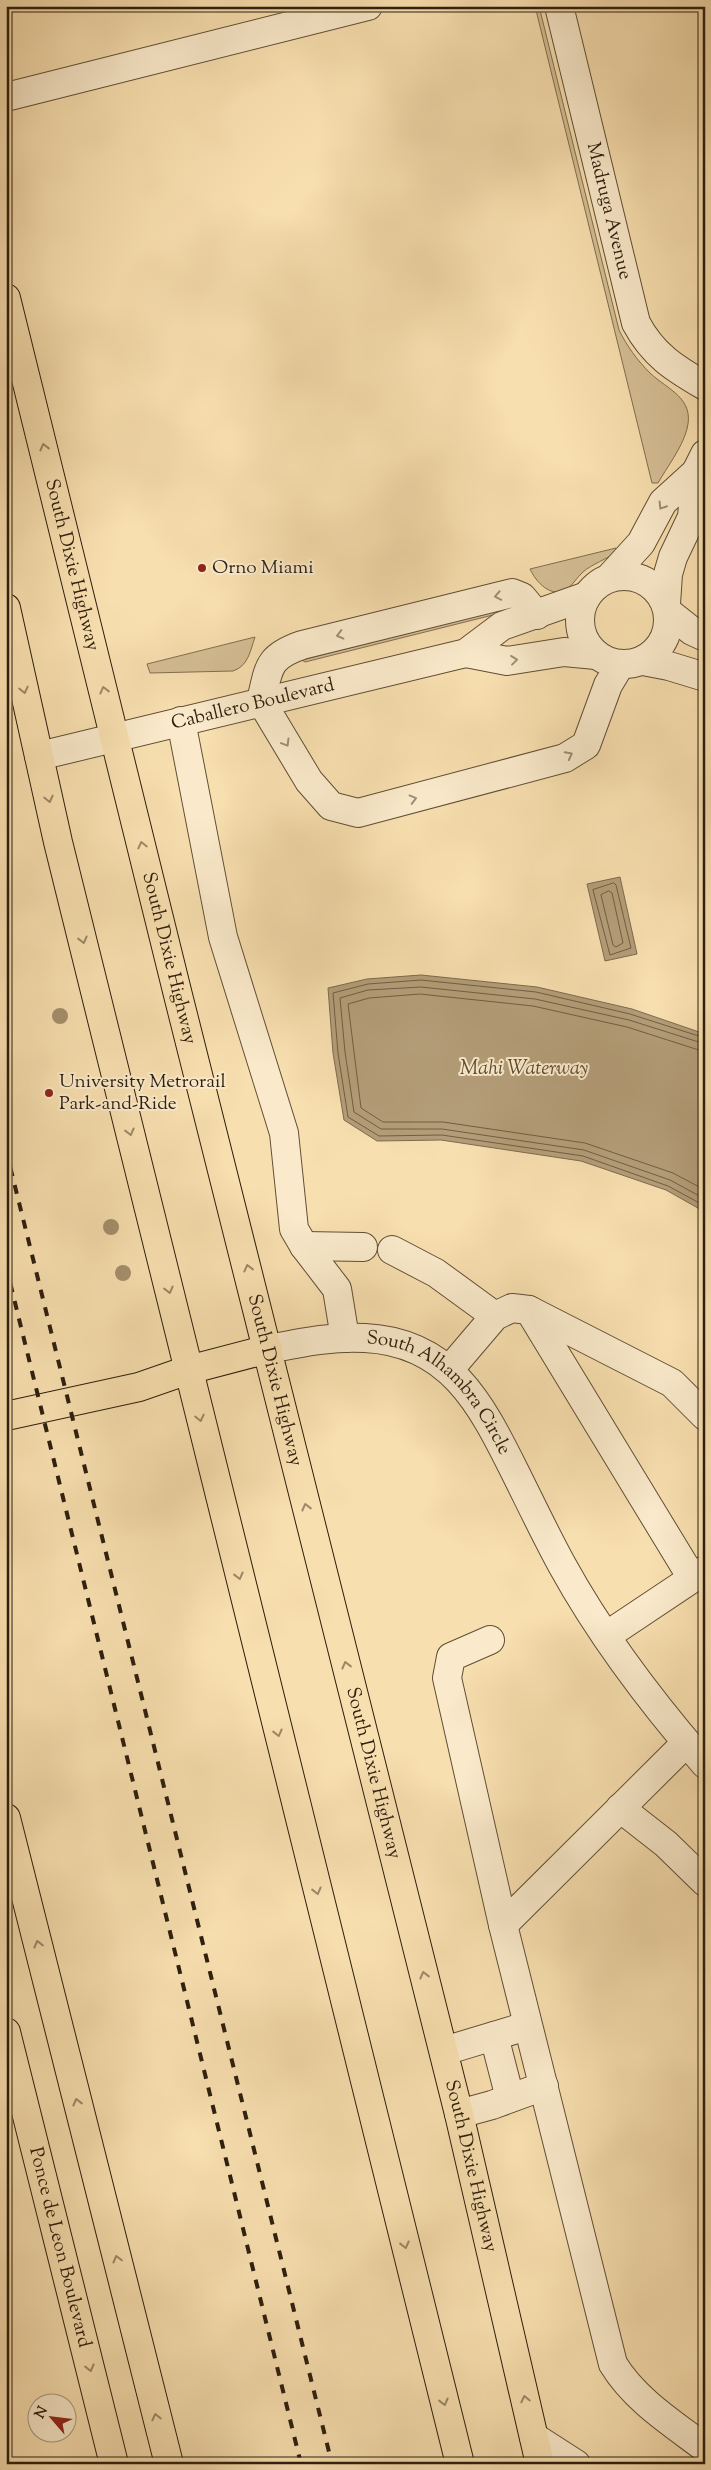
<svg xmlns="http://www.w3.org/2000/svg" width="711" height="2470" font-family="'Sorts Mill Goudy',serif">
  <style>
    .green { fill: #d5be94; stroke: #816e51 }
    .water { fill: #b39d78; stroke: #7d6a4e }
    .lines { fill: none; stroke-linecap: round; stroke-linejoin: round }
    .shore { stroke: #705e43; stroke-width: 1 }
    .minor-casing { stroke: #604e36; stroke-width: 30 }
    .major-casing { stroke: #2d1e0e; stroke-width: 30 }
    .highway-casing { stroke: #2d1e0e; stroke-width: 30 }
    .minor { stroke: #faeacb; stroke-width: 28 }
    .major { stroke: #f8dfaf; stroke-width: 28 }
    .highway { stroke: #f8dfaf; stroke-width: 28 }
    .rail { stroke: #2d1e0e; stroke-width: 4; stroke-dasharray: 9 9; stroke-linecap: butt }
    .tree { fill: #a48f6c }
    .oneway { stroke: #9d8867 }
    .oneway2 { stroke: #9e8e76 }
    .poi-dot { fill: #8f2418; stroke: #faeacb; stroke-width: 2 }
    .labels { text-anchor: middle; dominant-baseline: central; stroke-width: 4; stroke-linejoin: round; paint-order: stroke }
    .street-label { font-size: 19px; fill: #2d1e0e; stroke: #faeacb }
    .poi-label { font-size: 19px; fill: #2d1e0e; stroke: #faeacb; text-anchor: start }
    .water-label { font-size: 20px; font-style: italic; fill: #5c4a33; stroke: #faeacb }
  </style>
  <rect width="100%" height="100%" fill="#f8dfaf"/>
  <filter id="stains"><feTurbulence type="fractalNoise" baseFrequency=".004" numOctaves="4"/><feColorMatrix values="0 0 0 0 .2 0 0 0 0 .09 0 0 0 0 .02 0 0 0 .5 -.17"/></filter>
  <radialGradient id="worn" r=".72"><stop offset=".6" stop-color="#630" stop-opacity="0"/><stop offset="1" stop-color="#630" stop-opacity=".3"/></radialGradient>
  <path class="green" d="M535,6H539L619,330C627,346 637,360 650,373C668,390 695,398 687,429C682,448 667,467 658,483H652Z
    M616,548L617,552C607,559 592,564 583,572C577,577 573,585 567,589C551,599 536,582 530,569Z
    M496,611L497,614L305,662L302,660Z
    M255,637C250,652 248,666 233,671L150,673L147,664Z"/>
  <path class="water" d="M620,877L637,954L605,961L587,884Z
    M421,975L537,987L632,1009L705,1034V1212L666,1190L581,1161L441,1140L377,1141L344,1120L333,1053L328,988L367,979Z"/>
  <g class="lines">
    <path class="shore" d="M614,883L616,885L631,948L610,955L593,890Z
      M609,891L612,893L623,943L616,947L613,945L601,895Z
      M705,1038L630,1014L536,992L421,980L368,984L333,993L338,1053L348,1117L379,1136L442,1135L583,1156L668,1186L705,1206
      M705,1044L629,1020L535,999L421,987L368,990L340,998L345,1052L354,1112L381,1129H442L584,1150L670,1180L705,1199
      M705,1052L627,1027L533,1006L420,994L369,998L348,1004L361,1108L383,1122H443L585,1143L673,1173L705,1190"/>
    <defs>
      <g id="minor">
        <path id="s1" d="M559,6L636,323C653,355 674,368 705,386"/>
        <path d="M6,97L368,6"/>
        <circle cx="624" cy="620" r="44"/>
        <path d="M610,577L641,543L663,502L696,472"/>
        <path d="M666,604L668,574L673,557L692,517L696,472L705,454"/>
        <path d="M668,612L692,631L705,637"/>
        <path d="M537,615L522,597L512,593L302,645C267,657 269,668 261,701L309,781L331,806L358,813L565,758L586,745L608,685L620,665"/>
        <path d="M466,653L507,661L564,652L596,655"/>
        <path d="M643,661L669,666L705,677"/>
        <path d="M181,721L223,937L284,1133L294,1229L304,1246L337,1289L345,1338"/>
        <path id="s2" d="M39,756L466,653L502,626L587,596"/>
        <path d="M304,1246L363,1247"/>
        <path d="M392,1250L436,1273L495,1316"/>
        <path d="M529,1310L692,1578"/>
        <path id="s3" d="M268,1349C300,1343 332,1336 365,1338C450,1342 481,1404 514,1470C530,1502 545,1534 562,1565C601,1636 652,1703 705,1764"/>
        <path d="M449,1370L495,1316L512,1308L529,1310L672,1383L705,1416"/>
        <path d="M606,1636L705,1570"/>
        <path d="M490,1640L451,1657L447,1678L503,1925"/>
        <path d="M686,1743L503,1925L613,2364C635,2400 672,2423 705,2448"/>
        <path d="M620,1808L666,1844L705,1882"/>
        <path d="M494,2036L510,2098"/>
        <path d="M444,2051L527,2026"/>
        <path d="M459,2114L492,2105L544,2086"/>
        <path d="M534,2437L576,2464"/>
      </g>
      <g id="major">
        <path d="M6,1416L139,1387L188,1370L268,1349"/>
        <path d="M6,1818L169,2464"/>
        <path id="s4" d="M6,2032L114,2464"/>
      </g>
      <g id="highway">
        <path id="s5" d="M6,298L178,995L459,2114L540,2464"/>
        <path d="M6,608L58,842L460,2464"/>
      </g>
    </defs>
    <use href="#minor" class="minor-casing"/>
    <use href="#major" class="major-casing"/>
    <use href="#highway" class="highway-casing"/>
    <use href="#minor" class="minor"/>
    <use href="#major" class="major"/>
    <use href="#highway" class="highway"/>
    <path class="rail" d="M6,1150L332,2464
      M6,1266L301,2464"/>
  </g>
  <g class="tree">
    <circle cx="60" cy="1016" r="8"/>
    <circle cx="111" cy="1227" r="8"/>
    <circle cx="123" cy="1273" r="8"/>
  </g>
  <defs><path id="oneway-chevron" d="M-2-3.5L2.5 0L-2 3.5" fill="none" stroke-width="1.6" stroke-linecap="round" stroke-linejoin="round" transform="scale(1.25)"/></defs>
  <g class="oneway">
    <use href="#oneway-chevron" transform="translate(44 447) rotate(-104)"/>
    <use href="#oneway-chevron" transform="translate(24 690) rotate(77)"/>
    <use href="#oneway-chevron" transform="translate(104 690) rotate(-104)"/>
    <use href="#oneway-chevron" transform="translate(49 799) rotate(77)"/>
    <use href="#oneway-chevron" transform="translate(142 845) rotate(-103)"/>
    <use href="#oneway-chevron" transform="translate(83 940) rotate(76)"/>
    <use href="#oneway-chevron" transform="translate(130 1132) rotate(76)"/>
    <use href="#oneway-chevron" transform="translate(248 1268) rotate(-104)"/>
    <use href="#oneway-chevron" transform="translate(169 1290) rotate(76)"/>
    <use href="#oneway-chevron" transform="translate(200 1418) rotate(77)"/>
    <use href="#oneway-chevron" transform="translate(306 1507) rotate(-104)"/>
    <use href="#oneway-chevron" transform="translate(239 1576) rotate(76)"/>
    <use href="#oneway-chevron" transform="translate(346 1665) rotate(-104)"/>
    <use href="#oneway-chevron" transform="translate(278 1733) rotate(76)"/>
    <use href="#oneway-chevron" transform="translate(317 1891) rotate(76)"/>
    <use href="#oneway-chevron" transform="translate(38 1944) rotate(-104)"/>
    <use href="#oneway-chevron" transform="translate(424 1975) rotate(-104)"/>
    <use href="#oneway-chevron" transform="translate(77 2102) rotate(-104)"/>
    <use href="#oneway-chevron" transform="translate(405 2245) rotate(76)"/>
    <use href="#oneway-chevron" transform="translate(117 2259) rotate(-105)"/>
    <use href="#oneway-chevron" transform="translate(90 2368) rotate(76)"/>
    <use href="#oneway-chevron" transform="translate(525 2399) rotate(-103)"/>
    <use href="#oneway-chevron" transform="translate(444 2402) rotate(76)"/>
    <use href="#oneway-chevron" transform="translate(156 2417) rotate(-103)"/>
  </g>
  <g class="oneway2">
    <use href="#oneway-chevron" transform="translate(662 506) rotate(122)"/>
    <use href="#oneway-chevron" transform="translate(498 596) rotate(169)"/>
    <use href="#oneway-chevron" transform="translate(340 635) rotate(166)"/>
    <use href="#oneway-chevron" transform="translate(514 660) rotate(-7)"/>
    <use href="#oneway-chevron" transform="translate(286 743) rotate(59)"/>
    <use href="#oneway-chevron" transform="translate(569 755) rotate(-28)"/>
    <use href="#oneway-chevron" transform="translate(413 799) rotate(-15)"/>
  </g>
  <g class="poi-dot">
    <circle cx="202" cy="568" r="5"/>
    <circle cx="49" cy="1093" r="5"/>
  </g>
  <g class="labels">
    <g class="street-label">
      <text stroke="none"><textPath href="#s1" startOffset="211">Madruga Avenue</textPath></text>
      <text stroke="none"><textPath href="#s5" startOffset="275">South Dixie Highway</textPath></text>
      <text stroke="none"><textPath href="#s2" startOffset="220">Caballero Boulevard</textPath></text>
      <text stroke="none"><textPath href="#s5" startOffset="680">South Dixie Highway</textPath></text>
      <text stroke="none"><textPath href="#s5" startOffset="1115">South Dixie Highway</textPath></text>
      <text stroke="none"><textPath href="#s3" startOffset="195">South Alhambra Circle</textPath></text>
      <text stroke="none"><textPath href="#s5" startOffset="1520">South Dixie Highway</textPath></text>
      <text stroke="none"><textPath href="#s5" startOffset="1925">South Dixie Highway</textPath></text>
      <text stroke="none"><textPath href="#s4" startOffset="222">Ponce de Leon Boulevard</textPath></text>
    </g>
    <g class="poi-label">
      <text x="212" y="568">Orno Miami</text>
      <text x="59" y="1082">University Metrorail<tspan x="59" dy="22">Park-and-Ride</tspan></text>
    </g>
    <g class="water-label">
      <text x="524" y="1069">Mahi Waterway</text>
    </g>
  </g>
  <rect width="711" height="2470" fill="none" stroke="#f8dfaf" stroke-width="25"/>
  <rect x="8" y="8" width="696" height="2455" fill="none" stroke="#2d1e0e" stroke-width="2.5"/>
  <rect x="12" y="12" width="686" height="2445" fill="none" stroke="#2d1e0e"/>
  <g transform="translate(52 2418) rotate(298)"><circle r="24" fill="#faeacb" stroke="#a8987f"/>
  <path d="M0-4L9 19L0 12L-9 19Z" fill="#8f2418"/>
  <text y="-8" font-size="14" font-weight="bold" text-anchor="middle" fill="#2d1e0e">N</text>
  </g>
  <rect width="100%" height="100%" filter="url(#stains)"/>
  <rect width="100%" height="100%" fill="url(#worn)"/>
</svg>
